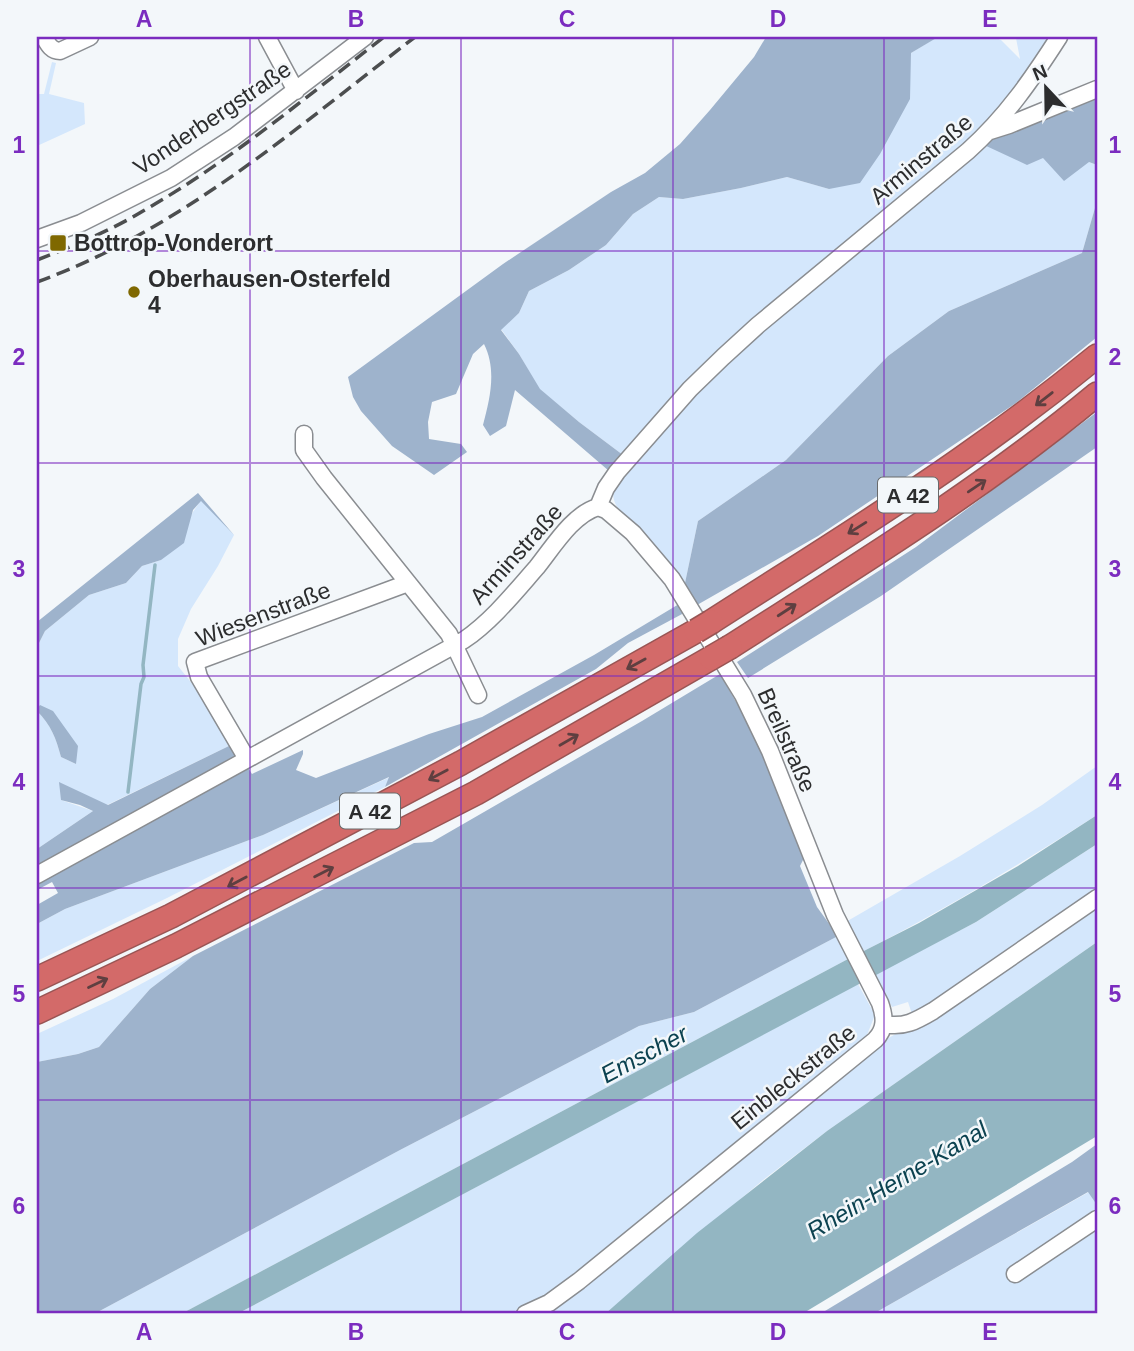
<svg xmlns="http://www.w3.org/2000/svg" width="1134" height="1351" font-family="Arial,sans-serif">
  <style>
    .green { fill: #d4e7fc }
    .forest { fill: #9eb3cc }
    .water { fill: #93b6c2 }
    .lines { fill: none; stroke-linecap: round; stroke-linejoin: round }
    .stream { stroke: #93b6c2; stroke-width: 3.5 }
    .minor-casing { stroke: #8a8d91; stroke-width: 19 }
    .highway-casing { stroke: #995554; stroke-width: 26 }
    .minor { stroke: #fff; stroke-width: 16 }
    .highway { stroke: #d36a69; stroke-width: 23 }
    .rail { stroke: #4c4e4f; stroke-width: 3.5; stroke-dasharray: 14 7; stroke-linecap: butt }
    .highway-bridge-casing { stroke: #995554; stroke-width: 26; stroke-linecap: butt }
    .highway-bridge { stroke: #d36a69; stroke-width: 23 }
    .oneway { stroke: #5e3f40 }
    .grid { fill: none; stroke: #7b2cbf; stroke-width: 2; stroke-opacity: 0.55 }
    .poi-dot { fill: #7f6800; stroke: #f3f7fa; stroke-width: 2.5 }
    .labels { text-anchor: middle; dominant-baseline: central; stroke-width: 5; stroke-linejoin: round; paint-order: stroke }
    .shield { fill: #f3f7fa; stroke: #686a6b; stroke-width: 2 }
    .shield-label { font-size: 21px; font-weight: bold; fill: #2c2d2e }
    .street-label { font-size: 23px; fill: #2c2d2e; stroke: #f3f7fa }
    .poi-label { font-size: 23px; font-weight: bold; fill: #2c2d2e; stroke: #f3f7fa; text-anchor: start }
    .water-label { font-size: 24px; font-style: italic; fill: #0c4250; stroke: #f3f7fa }
    .neatline { fill: none; stroke: #7b2cbf; stroke-width: 2.5 }
    .grid-label { font-size: 23px; text-anchor: middle; font-weight: bold; fill: #7b2cbf }
  </style>
  <rect width="100%" height="100%" fill="#f3f7fa"/>
  <path class="green" d="M937,37H993L1001,40L1020,59L1016,38L1014,37H1053L1032,68L981,132L623,455L579,422L539,389L519,354L501,329L519,313L529,291L569,270L606,245L633,214L659,197L683,199L741,188L787,177L829,189L910,63L911,53Z
    M52,62L56,63L49,94L84,103L85,124L37,146V94H44Z
    M982,144L1043,158L1089,162L1097,165V201L1082,253L949,311L888,356L786,460L698,521L685,583L655,545L617,507C611,496 613,492 617,481L712,374Z
    M201,500L234,535L218,566L191,609L178,639V666L206,701L233,744L107,805L61,800L93,811L37,849V711C51,725 56,738 61,757L76,764L40,706L37,709V647L45,631L89,595L126,583L142,566L161,560Z
    M1097,766V815C1020,864 943,911 862,952L844,923L960,856L1042,805Z
    M390,777L385,787L167,898L37,961V924L65,909L263,835Z
    M1097,844V942L827,1131L763,1180L605,1314H543L885,1040L915,1023L908,1002L892,1007L874,975L976,922Z
    M838,936L848,959L181,1314H94L400,1150L639,1026L694,1012Z
    M193,956L150,989L99,1047L78,1054L37,1062V1034L113,999Z
    M858,984L875,1015L867,1035L567,1280L529,1306L506,1314H237Z
    M1089,1192L1097,1205V1314H873Z"/>
  <path class="forest" d="M766,37H938L911,53L910,99L880,154L860,183L829,189L787,177L741,188L683,199L659,197L633,214L606,245L569,270L529,291L519,313L501,330L519,354L540,389L579,422L623,455L609,471L515,390L506,426L490,436L483,425C490,398 497,370 484,344L473,354L456,394L432,402L428,422L429,439L461,444L467,452L434,475L392,446L361,411L353,397L348,377L503,264L611,192L645,173L680,144L710,110L754,57Z
    M1097,94V165L1089,162L1064,181L1043,158L1027,165L982,144L993,135Z
    M1097,201V337L1016,403L818,536L697,605L685,583L698,521L786,460L888,356L949,311L1082,253Z
    M1097,412V447L881,596L748,678L737,662L916,547Z
    M198,493L234,535L201,501L193,510L184,543L161,560L142,566L126,583L89,595L45,631L37,647V622Z
    M679,604L684,613L628,643L596,669L385,787L389,777L263,835L65,909L37,924V905L58,893L52,882L37,890V849L93,811L80,805L61,800L59,782L108,805L233,744L252,774L303,750V754L296,770L316,778L429,734L482,717L594,655Z
    M720,674L743,714L780,792L804,858L800,866L817,907L838,936L694,1012L639,1026L400,1150L94,1314H37V1062L78,1054L99,1047L150,989L193,956L414,843L432,842L642,721Z
    M40,705L53,711L78,746L76,764L61,757C56,738 51,725 37,711V709Z
    M1097,1144V1205L1088,1192L873,1314H820L1072,1162Z"/>
  <path class="water" d="M1097,815V844L976,922L237,1314H181L848,959L919,923L1018,866Z
    M1097,942V1136L802,1314H605L697,1233L827,1131Z"/>
  <g class="lines">
    <path class="stream" d="M128,792L141,684L144,677L143,665L155,565"/>
    <defs>
      <path id="minor" d="M44,37C48,44 51,51 60,51L90,37
        M267,37L296,91
        M990,131L1009,125L1097,89
        M37,239L81,223L171,178L234,137L365,37
        M304,434V450L324,478L449,634L478,695
        M247,759L199,677L195,662L408,583
        M37,875L464,640C492,621 515,592 537,567C553,547 573,514 598,507L606,488L617,472L690,389L723,357L758,325L968,151C1006,117 1032,79 1059,37
        M884,1024C904,1028 916,1021 933,1011L1097,898
        M1015,1274L1097,1219
        M525,1314L549,1303L579,1281L875,1040C886,1029 885,1017 880,1003L835,915L770,751L743,695L672,579L633,533L606,510L598,507"/>
      <path id="highway" d="M711,622C795,568 880,516 961,459C1008,426 1053,392 1097,356
        M730,647C855,567 983,489 1097,394
        M37,979L171,916L461,763L696,631
        M37,1012L176,946L476,793L711,658"/>
    </defs>
    <use href="#minor" class="minor-casing"/>
    <use href="#highway" class="highway-casing"/>
    <use href="#minor" class="minor"/>
    <use href="#highway" class="highway"/>
    <path class="rail" d="M37,260C73,246 110,231 143,211C229,162 306,97 384,37
      M37,282C180,230 296,128 415,37"/>
    <defs>
      <path id="highway-bridge" d="M696,631L711,622
        M711,658L730,647"/>
    </defs>
    <use href="#highway-bridge" class="highway-bridge-casing"/>
    <use href="#highway-bridge" class="highway-bridge"/>
  </g>
  <defs><path id="oneway-shaft" d="M-6 0H5M1.5-3L5.5 0L1.5 3" fill="none" stroke-width="1.6" stroke-linecap="round" stroke-linejoin="round" transform="scale(1.75)"/></defs>
  <g class="oneway">
    <use href="#oneway-shaft" transform="translate(1044 399) rotate(142)"/>
    <use href="#oneway-shaft" transform="translate(977 486) rotate(-34)"/>
    <use href="#oneway-shaft" transform="translate(857 528) rotate(148)"/>
    <use href="#oneway-shaft" transform="translate(787 610) rotate(-33)"/>
    <use href="#oneway-shaft" transform="translate(636 664) rotate(151)"/>
    <use href="#oneway-shaft" transform="translate(569 740) rotate(-30)"/>
    <use href="#oneway-shaft" transform="translate(438 775) rotate(152)"/>
    <use href="#oneway-shaft" transform="translate(324 872) rotate(-27)"/>
    <use href="#oneway-shaft" transform="translate(237 882) rotate(152)"/>
    <use href="#oneway-shaft" transform="translate(98 983) rotate(-25)"/>
  </g>
  <path class="grid" d="M250,37V1314M461,37V1314M673,37V1314M884,37V1314M37,251H1097M37,463H1097M37,676H1097M37,888H1097M37,1100H1097"/>
  <g class="poi-dot">
    <rect x="49" y="234" width="18" height="18" rx="3.5"/>
    <circle cx="134" cy="292" r="7"/>
  </g>
  <g class="labels">
    <g class="shield">
      <rect x="878" y="477.5" width="60" height="35" rx="5"/>
      <rect x="340" y="793.5" width="60" height="35" rx="5"/>
    </g>
    <g class="shield-label">
      <text x="908" y="495">A 42</text>
      <text x="370" y="811">A 42</text>
    </g>
    <g class="street-label">
      <text transform="translate(212 118) rotate(-34)">Vonderbergstraße</text>
      <text transform="translate(921 159) rotate(-40)">Arminstraße</text>
      <text transform="translate(516 554) rotate(-48)">Arminstraße</text>
      <text transform="translate(263 614) rotate(-21)">Wiesenstraße</text>
      <text transform="translate(787 740) rotate(66)">Breilstraße</text>
      <text transform="translate(793 1077) rotate(-39)">Einbleckstraße</text>
    </g>
    <g class="poi-label">
      <text x="74" y="243">Bottrop-Vonderort</text>
      <text x="148" y="279">Oberhausen-Osterfeld<tspan x="148" dy="26">4</tspan></text>
    </g>
    <g class="water-label">
      <text transform="translate(644 1054) rotate(-28)">Emscher</text>
      <text transform="translate(897 1180) rotate(-31)">Rhein-Herne-Kanal</text>
    </g>
  </g>
  <rect width="1134" height="1351" fill="none" stroke="#f3f7fa" stroke-width="77"/>
  <g transform="translate(1046 88) rotate(338)" stroke="#f3f7fa" stroke-width="5" paint-order="stroke">
  <path d="M0-5L12 26L0 18L-12 26Z" fill="#2c2d2e"/>
  <text y="-10" font-size="19" font-weight="bold" text-anchor="middle" fill="#2c2d2e">N</text>
  </g>
  <rect x="38" y="38" width="1058" height="1274" class="neatline"/>
  <g class="grid-label">
    <text x="144" y="27">A</text>
    <text x="356" y="27">B</text>
    <text x="567" y="27">C</text>
    <text x="778" y="27">D</text>
    <text x="990" y="27">E</text>
    <text x="19" y="153">1</text>
    <text x="1115" y="153">1</text>
    <text x="19" y="365">2</text>
    <text x="1115" y="365">2</text>
    <text x="19" y="577">3</text>
    <text x="1115" y="577">3</text>
    <text x="19" y="790">4</text>
    <text x="1115" y="790">4</text>
    <text x="19" y="1002">5</text>
    <text x="1115" y="1002">5</text>
    <text x="19" y="1214">6</text>
    <text x="1115" y="1214">6</text>
    <text x="144" y="1340">A</text>
    <text x="356" y="1340">B</text>
    <text x="567" y="1340">C</text>
    <text x="778" y="1340">D</text>
    <text x="990" y="1340">E</text>
  </g>
</svg>
